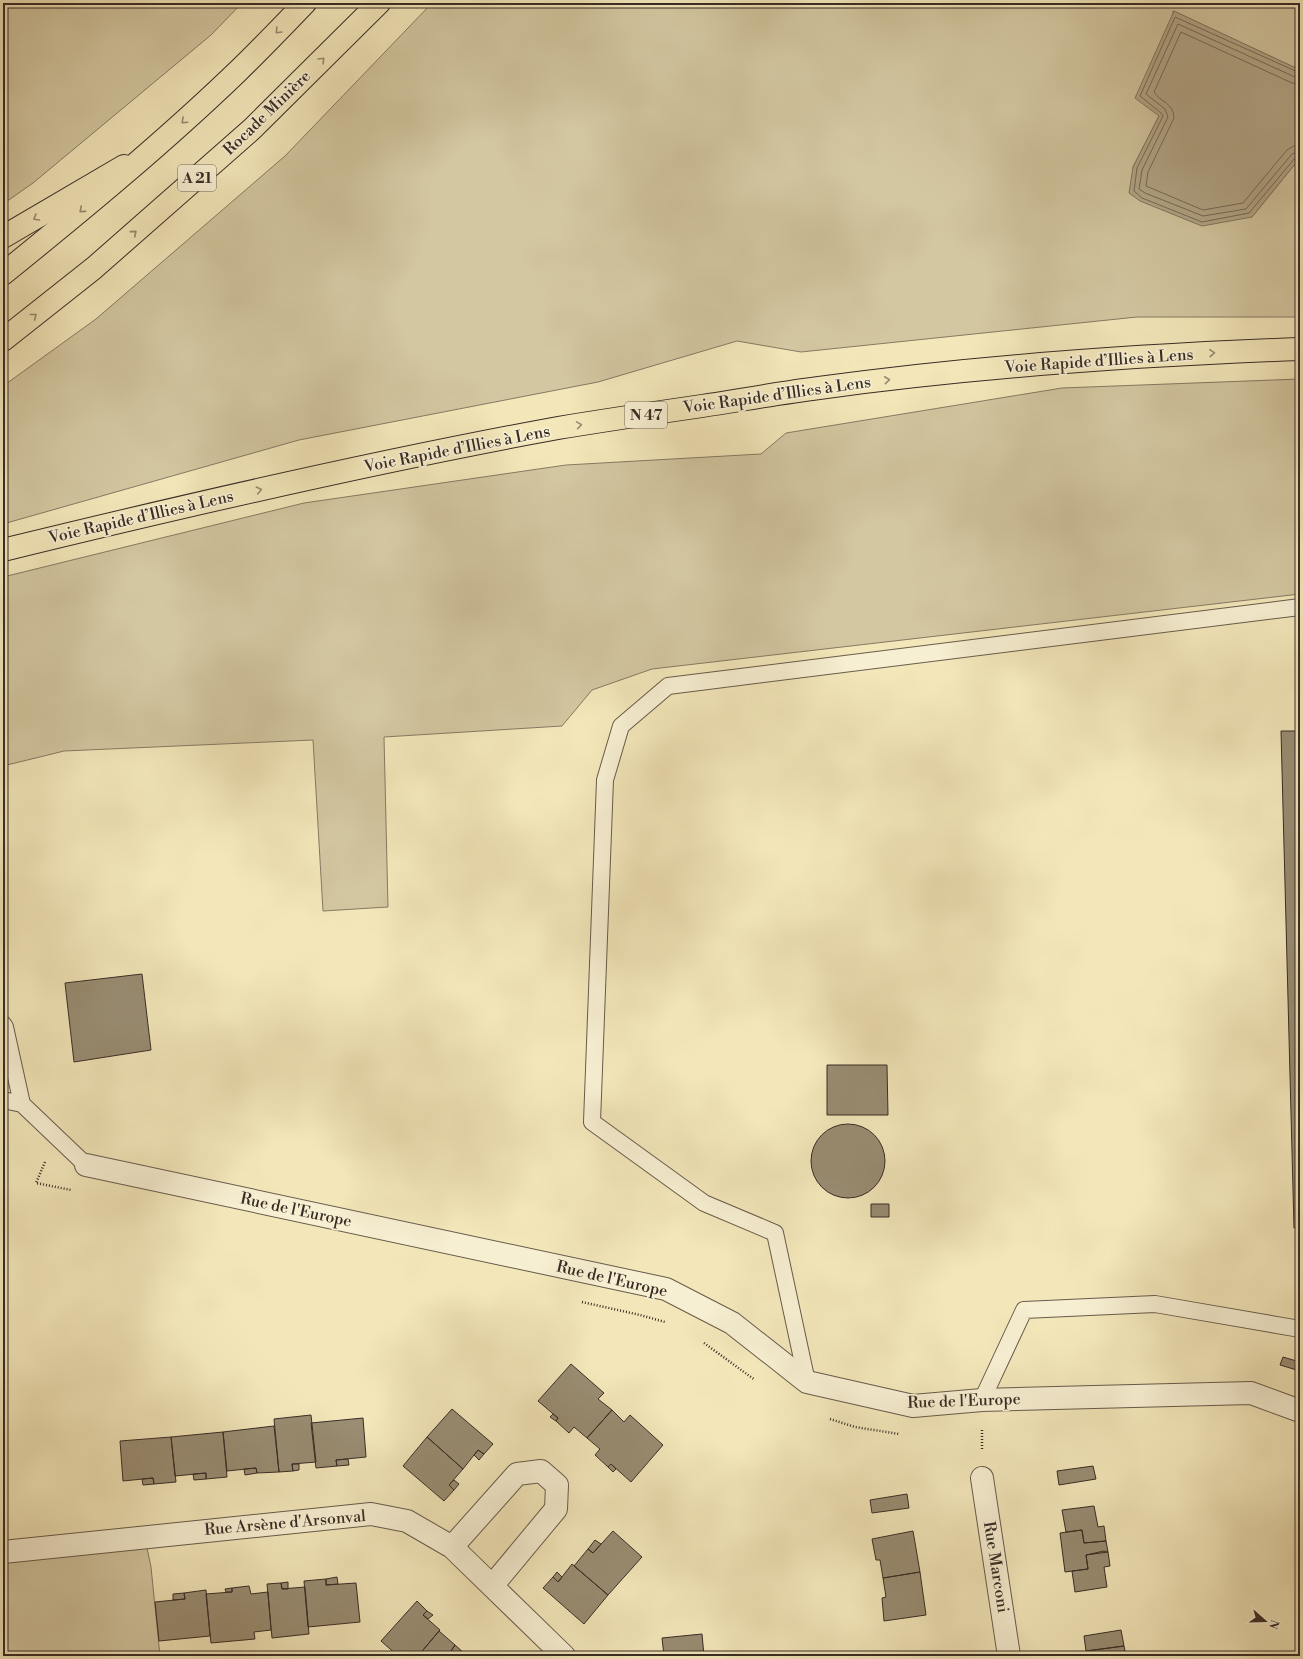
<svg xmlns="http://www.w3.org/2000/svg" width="1303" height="1659" font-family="'Libre Bodoni',serif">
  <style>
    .green { fill: #d3c7a1; stroke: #867a64 }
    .water { fill: #b3a788; stroke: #827661 }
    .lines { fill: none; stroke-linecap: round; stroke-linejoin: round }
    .shore { stroke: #766a57; stroke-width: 1 }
    .building { fill: #998d73; stroke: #382c26 }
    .service-casing { stroke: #675b4b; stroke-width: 18 }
    .minor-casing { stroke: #675b4b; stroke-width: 24 }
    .trunk-casing { stroke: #382c26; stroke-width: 24 }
    .motorway-casing { stroke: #382c26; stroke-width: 24 }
    .path { stroke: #382c26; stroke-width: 2.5; stroke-dasharray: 1 2; stroke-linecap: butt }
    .service { stroke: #f7efd2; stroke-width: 16 }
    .minor { stroke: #f7efd2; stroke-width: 22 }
    .trunk { stroke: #f3e7ba; stroke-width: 22 }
    .motorway { stroke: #f3e7ba; stroke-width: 22 }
    .oneway { stroke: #968a70 }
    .labels { text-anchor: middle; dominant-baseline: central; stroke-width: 3.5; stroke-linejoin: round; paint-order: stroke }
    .shield { fill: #f7efd2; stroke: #71665a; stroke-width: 1 }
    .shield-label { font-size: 15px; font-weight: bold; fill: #382c26 }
    .street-label { font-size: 16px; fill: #382c26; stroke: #f7efd2 }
  </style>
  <rect width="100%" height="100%" fill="#f3e7ba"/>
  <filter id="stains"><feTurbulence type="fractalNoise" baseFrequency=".005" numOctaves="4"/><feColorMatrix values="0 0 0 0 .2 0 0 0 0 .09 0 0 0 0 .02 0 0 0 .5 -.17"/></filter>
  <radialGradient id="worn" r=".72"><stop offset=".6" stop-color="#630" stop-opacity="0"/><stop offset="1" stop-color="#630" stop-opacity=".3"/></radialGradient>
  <path class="green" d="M3,3H242L211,35L33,183L3,204Z
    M432,3H1300V70L1173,11L1159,116L1133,167L1252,217L1300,158V317H1137L801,352L737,341L598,382L299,440L3,524V386L96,319L285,156Z
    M1300,379V594L652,669L592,690L562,726L384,737L388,907L323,911L313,740L64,751L3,766V577L304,503L566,465L761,454L786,433L1062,388Z
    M147,1548L151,1567L160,1656H3V1563Z"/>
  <path class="water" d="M1174,11L1300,70V158L1252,217L1202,226L1140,201L1129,193L1133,167L1159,116L1135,98Z"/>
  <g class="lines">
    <path class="shore" d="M1300,73L1175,17L1140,96L1161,113L1163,116L1137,168L1134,191L1142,198L1202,222L1249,213L1295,158L1300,156
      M1300,78L1295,77L1178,24L1146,94L1165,109L1168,117L1142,170L1139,189L1145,193L1203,216L1246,209L1292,154L1300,151
      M1300,84L1292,83L1181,32L1154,92C1160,102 1174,103 1174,118L1148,172L1146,186L1203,210L1243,203L1287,150L1294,146L1300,145"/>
  </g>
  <path class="building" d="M1281,731H1300V1228H1294Z
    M142,974L151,1050L74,1062L65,983Z
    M827,1065H887L888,1115H827Z
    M811 1161a37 37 0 1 1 74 0a37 37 0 1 1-74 0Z
    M871,1204H889V1217H871Z
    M1283,1357L1300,1362V1371L1280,1365Z
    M571,1364L604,1393L598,1399L612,1410L587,1438L574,1427L569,1433L556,1421L558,1418L538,1401Z
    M452,1409L493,1444L484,1454L478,1450L463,1469L427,1437Z
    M612,1410L624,1422L630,1415L663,1445L631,1482L611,1464L608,1467L595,1455L600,1449L587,1438Z
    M553,1414L558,1418L556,1421L550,1417Z
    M311,1415L316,1462L292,1464L293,1471L279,1472L274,1419Z
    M363,1418L366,1457L336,1460L337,1466L316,1468L311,1423Z
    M274,1426L279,1472L257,1473L256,1468L227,1471L223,1432Z
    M223,1432L227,1477L206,1479V1473L175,1476L171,1437Z
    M171,1437L176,1482L154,1484L153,1478L123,1481L120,1441Z
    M427,1437L463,1469L449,1485L454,1490L444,1501L403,1466Z
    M478,1450L484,1454L479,1460L474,1455Z
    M348,1459L349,1465L337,1466L336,1460Z
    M292,1464H299V1470L293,1471Z
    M611,1464L616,1469L613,1472L608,1467Z
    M1093,1466L1096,1479L1059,1485L1057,1471Z
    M256,1468L257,1473L245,1475L244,1469Z
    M206,1473V1479L194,1480L193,1474Z
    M153,1478L154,1484L143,1485L142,1479Z
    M454,1480L459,1484L454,1490L449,1485Z
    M907,1494L909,1508L872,1513L870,1500Z
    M1094,1506L1098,1527L1104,1526L1106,1541L1084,1543L1082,1530L1066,1532L1062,1510Z
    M1082,1530L1084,1543L1106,1541L1108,1552L1086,1555L1088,1569L1065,1572L1060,1533Z
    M613,1531L642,1557L608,1595L574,1566L588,1549L593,1553Z
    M913,1531L920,1572L883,1578L880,1560H876L872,1539Z
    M595,1540L601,1544L593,1553L588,1549Z
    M1104,1551L1108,1552L1110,1566L1104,1567L1107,1587L1075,1592L1072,1571L1088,1569L1086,1555Z
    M572,1564L608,1595L584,1624L543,1588L553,1577L558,1582Z
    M557,1572L562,1577L558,1582L553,1577Z
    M920,1572L926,1615L884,1621L882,1598L886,1597L883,1578Z
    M337,1577L338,1584L326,1585V1579Z
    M326,1579V1585L356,1583L360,1622L308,1627L304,1581Z
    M288,1582V1589H282L281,1583Z
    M281,1583L282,1589L305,1587L309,1634L272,1638L267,1584Z
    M249,1586L251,1594L268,1592L271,1630L254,1632L255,1639L211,1643L206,1594L232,1592V1588Z
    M232,1588V1592H226L225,1589Z
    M206,1590L210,1636L159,1641L155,1602L185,1599L184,1593Z
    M184,1593L185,1599L173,1600V1594Z
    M417,1601L427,1611L423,1615L440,1630L418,1656H398L381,1641Z
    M427,1611L433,1615L428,1619L423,1615Z
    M1121,1630L1124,1646L1086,1651L1084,1636Z
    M439,1631L455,1645L451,1651L457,1656H418Z
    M702,1634L704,1656H664L662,1638Z
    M455,1645L464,1653L462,1656H457L451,1651Z
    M1124,1646L1126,1656H1087L1086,1651Z"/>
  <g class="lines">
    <defs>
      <path id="service" d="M3,1024L5,1027L22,1104L86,1165
        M3,1100L22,1104
        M807,1382L775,1233L704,1203L592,1122L605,780L621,726L668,686L1300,607
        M982,1400L1024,1310L1155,1304L1300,1329"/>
      <path id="minor" d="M86,1165L666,1289L732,1323L807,1382L913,1406L982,1400L1251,1393L1300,1411
        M982,1478L1009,1656
        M452,1547L517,1474L541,1471L557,1485L556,1509L492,1586
        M3,1552L371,1514L407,1521L452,1547L564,1656"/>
      <path id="trunk" d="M3,237L124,166
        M3,550C187,505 372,462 558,428C606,420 654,413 702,406C741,400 780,393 819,388C979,366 1140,355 1300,349"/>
      <path id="motorway" d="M3,274C82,210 161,145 235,74C259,51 282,27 305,3
        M3,340L94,268L252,129L379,3"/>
    </defs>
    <use href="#service" class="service-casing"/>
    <use href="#minor" class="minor-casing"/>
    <use href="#trunk" class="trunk-casing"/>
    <use href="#motorway" class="motorway-casing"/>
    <path class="path" d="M45,1162L36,1183L71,1190
      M582,1302L640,1315L665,1322
      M704,1343L755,1380
      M830,1419L855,1427L899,1434
      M982,1430V1449"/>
    <use href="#service" class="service"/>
    <use href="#minor" class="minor"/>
    <use href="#trunk" class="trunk"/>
    <use href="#motorway" class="motorway"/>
  </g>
  <defs><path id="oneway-chevron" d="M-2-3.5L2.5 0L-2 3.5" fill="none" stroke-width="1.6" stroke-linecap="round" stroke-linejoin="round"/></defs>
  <g class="oneway">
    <use href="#oneway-chevron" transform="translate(278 31) rotate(135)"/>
    <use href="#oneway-chevron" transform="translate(322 60) rotate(-45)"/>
    <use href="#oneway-chevron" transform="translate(184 121) rotate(137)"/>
    <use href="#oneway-chevron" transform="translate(82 210) rotate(140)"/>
    <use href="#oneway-chevron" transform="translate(36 218) rotate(150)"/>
    <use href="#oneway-chevron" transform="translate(134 233) rotate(-41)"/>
    <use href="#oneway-chevron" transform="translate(34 316) rotate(-38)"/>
    <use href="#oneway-chevron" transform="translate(1212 353) rotate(-2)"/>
    <use href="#oneway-chevron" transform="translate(887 380) rotate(-6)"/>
    <use href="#oneway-chevron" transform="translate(579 425) rotate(-9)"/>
    <use href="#oneway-chevron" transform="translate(259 490) rotate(-12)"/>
  </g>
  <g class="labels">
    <g class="shield">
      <rect x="178" y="165" width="38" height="26" rx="3"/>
      <rect x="625" y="402" width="42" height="26" rx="3"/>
    </g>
    <g class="shield-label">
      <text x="197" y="178">A 21</text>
      <text x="646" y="415">N 47</text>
    </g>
    <g class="street-label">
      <text transform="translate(267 113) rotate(-44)">Rocade Minière</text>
      <text transform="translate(1099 361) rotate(-4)">Voie Rapide d’Illies à Lens</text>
      <text transform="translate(777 395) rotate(-8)">Voie Rapide d’Illies à Lens</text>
      <text transform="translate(457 449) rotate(-11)">Voie Rapide d’Illies à Lens</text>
      <text transform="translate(141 517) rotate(-13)">Voie Rapide d’Illies à Lens</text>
      <text transform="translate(296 1210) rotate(12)">Rue de l'Europe</text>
      <text transform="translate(612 1279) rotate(13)">Rue de l'Europe</text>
      <text transform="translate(964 1401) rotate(-2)">Rue de l'Europe</text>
      <text transform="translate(285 1523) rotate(-5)">Rue Arsène d'Arsonval</text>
      <text transform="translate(996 1567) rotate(81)">Rue Marconi</text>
    </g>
  </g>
  <rect width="1303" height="1659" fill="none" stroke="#f3e7ba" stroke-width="16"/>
  <rect x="4" y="4" width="1295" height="1651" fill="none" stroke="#382c26" stroke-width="2"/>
  <rect x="8" y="8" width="1287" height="1643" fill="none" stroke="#382c26"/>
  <g transform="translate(1265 1621) rotate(110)" stroke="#f7efd2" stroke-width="3" paint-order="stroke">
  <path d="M0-3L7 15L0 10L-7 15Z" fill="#382c26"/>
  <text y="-6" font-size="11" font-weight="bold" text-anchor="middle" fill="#382c26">N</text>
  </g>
  <rect width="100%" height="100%" filter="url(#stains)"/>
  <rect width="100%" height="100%" fill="url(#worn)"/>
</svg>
